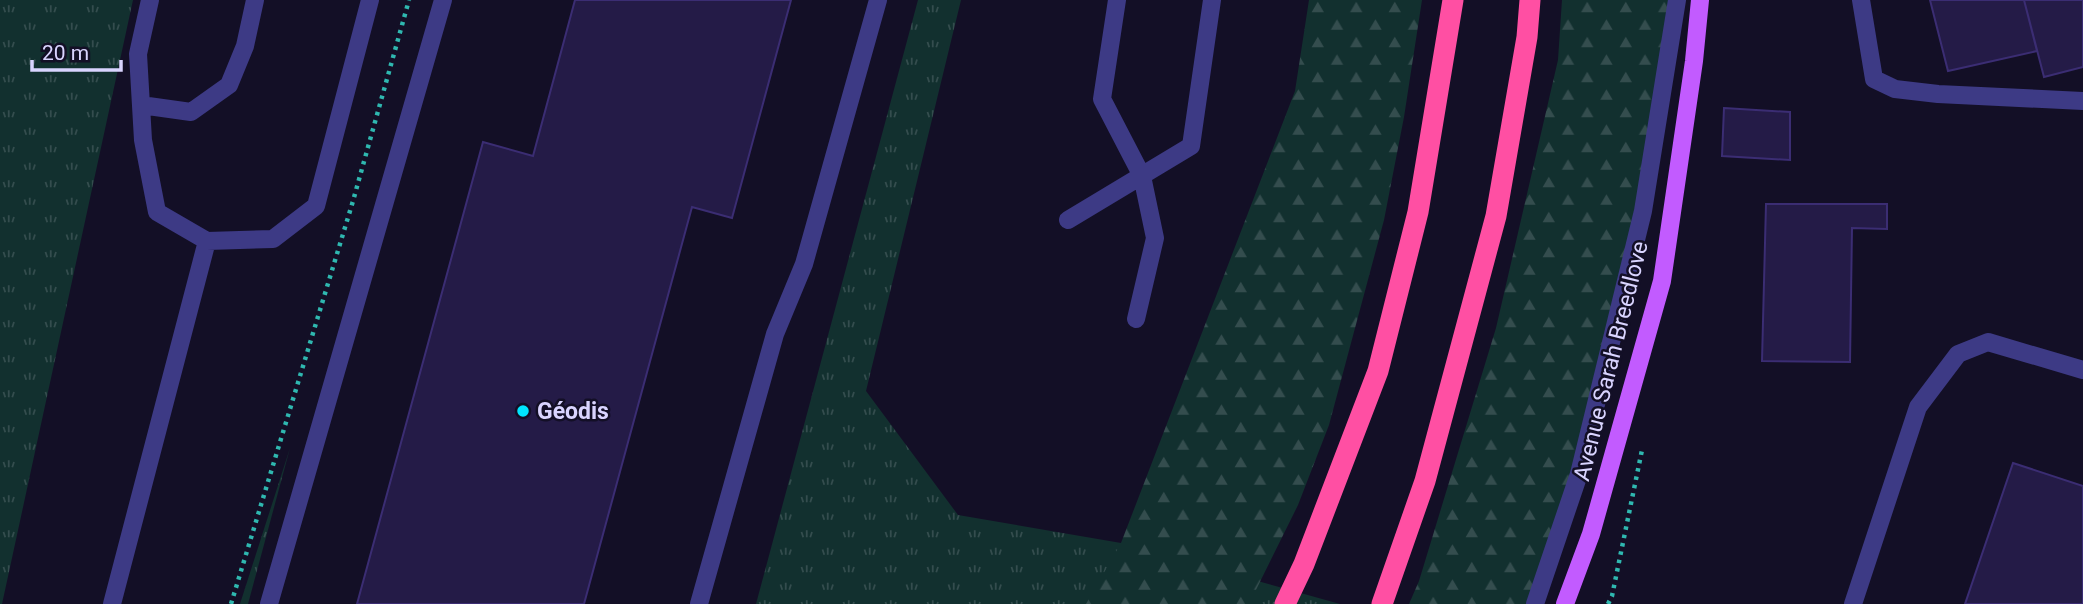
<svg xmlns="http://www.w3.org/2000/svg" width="2083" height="604" font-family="Roboto,sans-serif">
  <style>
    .grass { fill: url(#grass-tufts) }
    .forest { fill: url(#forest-firs) }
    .building { fill: #241b47; stroke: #3b2d73; stroke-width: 2 }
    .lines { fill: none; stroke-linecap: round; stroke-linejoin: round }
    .path { stroke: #2fb8b0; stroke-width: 4.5; stroke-dasharray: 3.5 5; stroke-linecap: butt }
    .minor { stroke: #3d3a85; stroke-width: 18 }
    .major { stroke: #c25bff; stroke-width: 18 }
    .highway { stroke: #ff4fa3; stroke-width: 21 }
    .poi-dot { fill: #00e5ff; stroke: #130f26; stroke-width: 2.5 }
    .labels { text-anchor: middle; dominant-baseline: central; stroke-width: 5; stroke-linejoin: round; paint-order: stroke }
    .street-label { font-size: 23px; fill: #d9d4ff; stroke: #130f26 }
    .poi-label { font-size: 23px; font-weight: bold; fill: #d9d4ff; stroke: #130f26; text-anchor: start }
  </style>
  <defs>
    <pattern id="grass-tufts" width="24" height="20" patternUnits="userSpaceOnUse" patternTransform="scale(1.75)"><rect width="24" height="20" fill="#12302f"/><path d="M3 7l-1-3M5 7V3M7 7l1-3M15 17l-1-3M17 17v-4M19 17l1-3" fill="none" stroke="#344d4e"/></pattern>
    <pattern id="forest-firs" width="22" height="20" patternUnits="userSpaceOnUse" patternTransform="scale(1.75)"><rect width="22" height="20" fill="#12302f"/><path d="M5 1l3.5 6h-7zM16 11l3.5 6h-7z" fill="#344d4e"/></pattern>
  </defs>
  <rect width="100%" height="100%" fill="#130f26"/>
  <path class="grass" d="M0,0H133L2,604H0Z
    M918,0H961L866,391L958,515L1121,543L1340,604H756Z
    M290,448L248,604H240Z"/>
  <path class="forest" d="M1309,0H1422L1404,117L1384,220L1329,425L1298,505L1249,604H1086L1121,543L1295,91Z
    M1562,0H1677L1643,211L1535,604H1409L1419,581L1496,328L1558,60Z"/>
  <path class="building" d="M575,0H791L732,218L692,207L584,604H357L483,142L533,156Z
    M1930,0H2024L2037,51L1948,71Z
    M2024,0H2083V67L2044,77Z
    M1724,108L1790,112V160L1722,156Z
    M1766,204H1887V229L1852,228L1850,362L1762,361Z
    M2013,463L2083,486V604H1965Z"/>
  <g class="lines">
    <path class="path" d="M231,604L353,201L409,0
      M1608,604L1612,596L1642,450"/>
    <path class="minor" d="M150,0L138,54L143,140L157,212L207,241L273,239L316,206L370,0
      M1117,0L1102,99L1142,176L1155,238L1136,319
      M1861,0L1874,79L1895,89L1938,94L2083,101
      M141,105L191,112L229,85L245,46L255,0
      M1068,220L1191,146L1212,0
      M112,604L207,241
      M269,604L443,0
      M699,604L775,334L804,264L878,0
      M1535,604L1579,474L1643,211L1677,0
      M1853,604L1918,407L1958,354L1988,342L2083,370"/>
    <path class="major" d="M1565,604L1591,534L1662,281L1694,61L1700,0"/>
    <path class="highway" d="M1285,604L1304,564L1378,371L1418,212L1453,0
      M1382,604L1425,481L1496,216L1527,37L1530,0"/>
  </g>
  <circle class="poi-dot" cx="523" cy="411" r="7"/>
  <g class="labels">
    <g class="street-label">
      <text transform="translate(1611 361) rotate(-76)">Avenue Sarah Breedlove</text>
    </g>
    <g class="poi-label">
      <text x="537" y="411">Géodis</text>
    </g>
  </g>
  <path d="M32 60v10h89v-10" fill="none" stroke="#d9d4ff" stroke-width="3.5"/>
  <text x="42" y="60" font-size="21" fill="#d9d4ff" stroke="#130f26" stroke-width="5" paint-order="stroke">20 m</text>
</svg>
